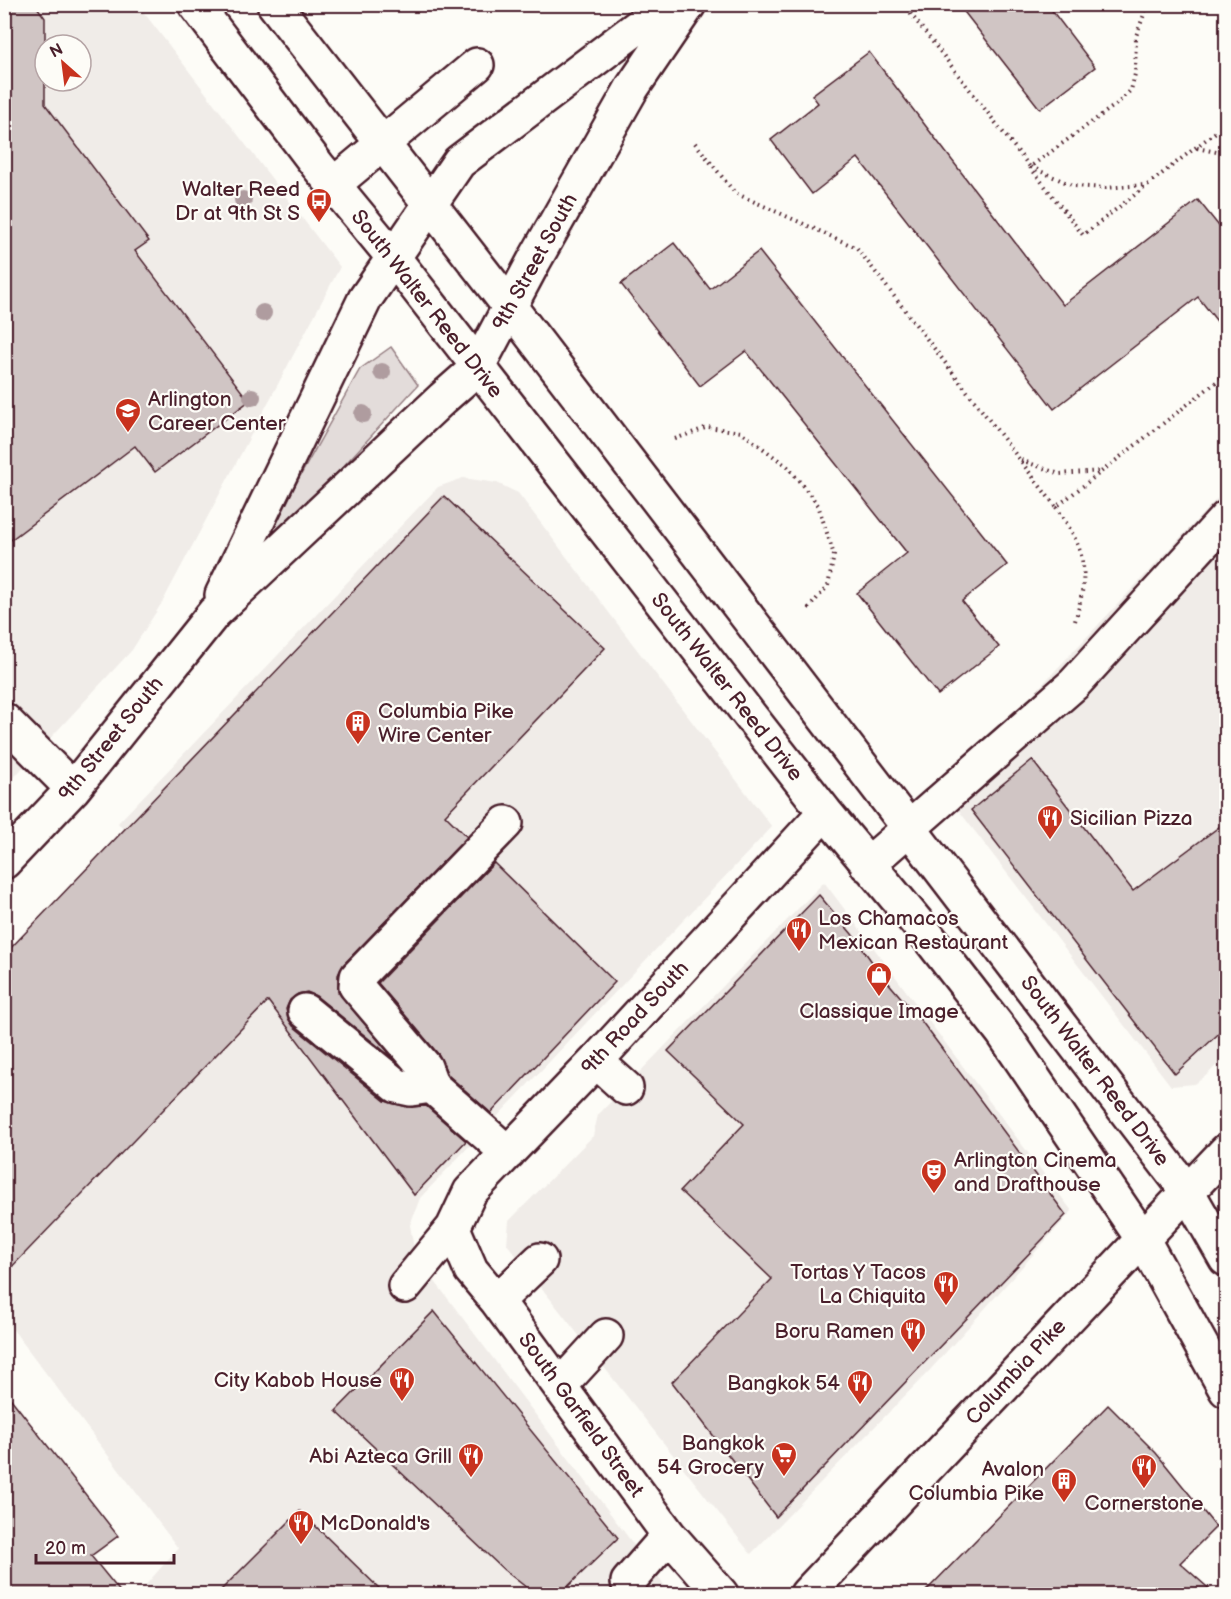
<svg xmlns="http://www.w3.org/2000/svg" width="1231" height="1599" font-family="'Balsamiq Sans',sans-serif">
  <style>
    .built { fill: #f0ece8; fill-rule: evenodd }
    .green { fill: #e3dcda; stroke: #967e82; stroke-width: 1.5 }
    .building { fill: #d0c5c4; stroke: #4a1f2b; stroke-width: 1.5 }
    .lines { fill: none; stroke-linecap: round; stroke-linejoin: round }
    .minor-casing { stroke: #4a1f2b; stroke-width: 38 }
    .major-casing { stroke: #4a1f2b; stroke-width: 38 }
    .path { stroke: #4a1f2b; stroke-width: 4; stroke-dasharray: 1.5 4.5; stroke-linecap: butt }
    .minor { stroke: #fdfcf7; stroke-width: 33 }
    .major { stroke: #fdfcf7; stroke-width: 33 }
    .tree { fill: #af9c9f }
    .labels { text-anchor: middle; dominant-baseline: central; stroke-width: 4.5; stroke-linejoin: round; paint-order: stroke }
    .poi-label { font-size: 21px; fill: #4a1f2b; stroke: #fdfcf7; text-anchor: end }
    .street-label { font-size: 21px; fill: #4a1f2b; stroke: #fdfcf7 }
  </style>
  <rect width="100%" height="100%" fill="#fdfcf7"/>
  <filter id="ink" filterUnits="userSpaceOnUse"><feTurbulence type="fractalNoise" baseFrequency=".0167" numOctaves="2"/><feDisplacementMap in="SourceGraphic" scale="12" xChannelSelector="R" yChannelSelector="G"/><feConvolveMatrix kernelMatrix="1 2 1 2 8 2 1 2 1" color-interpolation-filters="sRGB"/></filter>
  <g filter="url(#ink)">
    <path class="built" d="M5,5H138L340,267L163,601L132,650L5,787ZM45,45H81V81H45Z
      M463,478L497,483L518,493L772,827L420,1198L410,1225L415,1255L671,1594H152L145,1586L178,1548L5,1319V1275L261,1008L118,823L438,487Z
      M1226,489V1055L1208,1074L1195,1084L1171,1086L943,790Z
      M824,882L1072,1211L930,1370L751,1554L507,1244L509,1221L593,1136L598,1115Z"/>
    <path class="green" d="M391,347L418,385L272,544L265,539L360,369Z"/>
    <path class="building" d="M4,4H35L45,18V104L149,241L135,251L249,401L155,472L135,446L4,545Z
      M958,4H1047L1095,67L1040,109Z
      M869,52L1063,305L1198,200L1227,236V334L1198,297L1054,409L858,158L812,194L771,140L818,103L812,95Z
      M674,243L710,289L759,251L1007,565L962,601L999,647L938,695L857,593L907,553L746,351L700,386L621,284Z
      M444,496L605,648L445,815L467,837L343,965L338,975V992L394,1059L316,996L307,992L298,994L290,1000L286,1009L288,1018L293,1026L385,1101L407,1107L426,1106L466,1141L414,1195L268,1001L4,1275V955Z
      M1032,760L1133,891L1227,821V1026L1175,1074L971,810Z
      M494,863L615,982L491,1113L448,1075L439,1055L378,983Z
      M819,895L852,934L880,973L922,1022L1066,1215L776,1517L672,1382L772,1279L680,1191L744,1124L668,1051Z
      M434,1311L618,1538L561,1593L531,1591L504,1570L336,1411Z
      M4,1390L118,1536L91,1556L122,1594H4Z
      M1108,1405L1156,1453L1216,1527L1180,1563L1215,1594H923Z
      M300,1511L385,1594H217Z"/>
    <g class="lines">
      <defs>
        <path id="minor" d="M195,4L318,166L393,257L825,812L923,930L1003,1033L1142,1238
          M274,4L510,307L1187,1191
          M333,185L477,65
          M222,595L365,299L459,162L668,4
          M4,720L73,789
          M506,823L357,977L356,986L425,1067L432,1086L508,1153
          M4,862L73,789L214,613L443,398L477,368L534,261L632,88L689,4
          M867,865L1074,684L1226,518
          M305,1011L397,1086L411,1089L432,1086
          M596,1061L626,1088
          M453,1228L471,1270L497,1301L669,1535L721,1594
          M405,1286L453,1228L470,1192L596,1061L825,812
          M497,1301L540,1260
          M560,1386L606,1336
          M628,1582L669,1535"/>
        <path id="major" d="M1187,1191L1226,1259
          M1142,1238L1226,1390
          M807,1594L1226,1151"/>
      </defs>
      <use href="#minor" class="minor-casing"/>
      <use href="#major" class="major-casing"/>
      <path class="path" d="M903,4L1030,167L1118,103L1131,90L1135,74L1136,36L1148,4
        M695,143L735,193L857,248L1056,507L1224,376L1226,377
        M1197,148L1226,154
        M1030,167L1083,235L1226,124
        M1031,167L1074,186L1105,188L1145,185
        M675,439L708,427L741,432L788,467L818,505L834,555L828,586L806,611
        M1021,460L1059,474L1101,471
        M1056,507C1086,550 1090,571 1075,621"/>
      <use href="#minor" class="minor"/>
      <use href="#major" class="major"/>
    </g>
    <g class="tree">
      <circle cx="243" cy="200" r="9"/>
      <circle cx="263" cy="313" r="9"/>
      <circle cx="382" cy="372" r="9"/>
      <circle cx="252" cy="397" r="9"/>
      <circle cx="363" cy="414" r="9"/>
    </g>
  </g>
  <defs>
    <symbol id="bus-pin" viewBox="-11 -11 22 30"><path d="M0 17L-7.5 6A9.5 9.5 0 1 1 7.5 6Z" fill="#c8321e" stroke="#fdfcf7"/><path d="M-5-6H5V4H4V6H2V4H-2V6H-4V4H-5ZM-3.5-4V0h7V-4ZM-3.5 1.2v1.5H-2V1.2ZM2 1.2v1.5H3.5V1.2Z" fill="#fff"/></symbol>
    <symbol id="school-pin" viewBox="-11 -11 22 30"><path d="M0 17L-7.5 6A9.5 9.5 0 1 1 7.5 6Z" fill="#c8321e" stroke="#fdfcf7"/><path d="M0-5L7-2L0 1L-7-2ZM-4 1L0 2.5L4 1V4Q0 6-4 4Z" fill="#fff"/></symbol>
    <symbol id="building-pin" viewBox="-11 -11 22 30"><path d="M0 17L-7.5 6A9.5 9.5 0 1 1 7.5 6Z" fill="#c8321e" stroke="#fdfcf7"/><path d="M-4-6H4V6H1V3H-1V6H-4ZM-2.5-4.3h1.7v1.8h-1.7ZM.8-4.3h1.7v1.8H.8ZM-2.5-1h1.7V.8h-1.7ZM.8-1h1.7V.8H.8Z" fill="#fff"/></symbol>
    <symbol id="restaurant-pin" viewBox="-11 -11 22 30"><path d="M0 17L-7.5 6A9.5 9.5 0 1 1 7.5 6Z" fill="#c8321e" stroke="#fdfcf7"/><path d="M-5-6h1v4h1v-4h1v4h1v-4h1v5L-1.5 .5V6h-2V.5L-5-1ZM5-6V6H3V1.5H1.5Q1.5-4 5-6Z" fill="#fff"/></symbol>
    <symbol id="shop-pin" viewBox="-11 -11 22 30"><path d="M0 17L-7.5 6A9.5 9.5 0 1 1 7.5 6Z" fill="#c8321e" stroke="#fdfcf7"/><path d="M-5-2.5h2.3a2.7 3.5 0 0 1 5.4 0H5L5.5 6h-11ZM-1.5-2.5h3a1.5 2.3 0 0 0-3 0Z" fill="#fff"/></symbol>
    <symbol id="theatre-pin" viewBox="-11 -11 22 30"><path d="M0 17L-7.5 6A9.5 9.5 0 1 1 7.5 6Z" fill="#c8321e" stroke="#fdfcf7"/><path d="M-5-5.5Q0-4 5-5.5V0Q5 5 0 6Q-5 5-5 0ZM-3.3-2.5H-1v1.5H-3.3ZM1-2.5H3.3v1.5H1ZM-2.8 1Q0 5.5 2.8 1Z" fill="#fff"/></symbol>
    <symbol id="supermarket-pin" viewBox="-11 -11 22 30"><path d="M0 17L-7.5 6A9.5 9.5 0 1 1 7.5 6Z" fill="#c8321e" stroke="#fdfcf7"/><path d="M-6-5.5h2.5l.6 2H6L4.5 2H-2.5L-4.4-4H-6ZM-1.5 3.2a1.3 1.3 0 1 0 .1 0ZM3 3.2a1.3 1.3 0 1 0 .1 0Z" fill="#fff"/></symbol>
  </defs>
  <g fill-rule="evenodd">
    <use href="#bus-pin" x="304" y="186" width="30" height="40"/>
    <use href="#school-pin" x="113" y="396" width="30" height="40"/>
    <use href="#building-pin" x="343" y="708" width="30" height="40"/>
    <use href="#restaurant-pin" x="1035" y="803" width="30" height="40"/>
    <use href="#restaurant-pin" x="784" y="915" width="30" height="40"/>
    <use href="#shop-pin" x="864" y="960" width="30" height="40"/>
    <use href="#theatre-pin" x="919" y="1157" width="30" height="40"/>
    <use href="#restaurant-pin" x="931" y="1269" width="30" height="40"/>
    <use href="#restaurant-pin" x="898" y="1316" width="30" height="40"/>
    <use href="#restaurant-pin" x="387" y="1365" width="30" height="40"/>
    <use href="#restaurant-pin" x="845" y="1368" width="30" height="40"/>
    <use href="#supermarket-pin" x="769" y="1440" width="30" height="40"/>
    <use href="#restaurant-pin" x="456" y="1441" width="30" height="40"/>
    <use href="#restaurant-pin" x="1129" y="1452" width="30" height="40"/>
    <use href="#building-pin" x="1049" y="1466" width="30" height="40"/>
    <use href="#restaurant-pin" x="286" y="1508" width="30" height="40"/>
  </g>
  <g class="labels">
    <g class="poi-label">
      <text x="300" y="189">Walter Reed<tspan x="300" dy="24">Dr at 9th St S</tspan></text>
      <text x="148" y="399" text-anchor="start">Arlington<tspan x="148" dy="24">Career Center</tspan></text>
      <text x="378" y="711" text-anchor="start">Columbia Pike<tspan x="378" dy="24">Wire Center</tspan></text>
      <text x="1070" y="818" text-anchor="start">Sicilian Pizza</text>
      <text x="818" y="918" text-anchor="start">Los Chamacos<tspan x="818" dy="24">Mexican Restaurant</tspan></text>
      <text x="879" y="1011" text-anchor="middle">Classique Image</text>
      <text x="954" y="1160" text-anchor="start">Arlington Cinema<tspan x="954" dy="24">and Drafthouse</tspan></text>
      <text x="926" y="1272">Tortas Y Tacos<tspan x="926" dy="24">La Chiquita</tspan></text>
      <text x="894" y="1331">Boru Ramen</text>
      <text x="382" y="1380">City Kabob House</text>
      <text x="840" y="1383">Bangkok 54</text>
      <text x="764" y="1443">Bangkok<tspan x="764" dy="24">54 Grocery</tspan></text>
      <text x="452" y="1456">Abi Azteca Grill</text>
      <text x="1044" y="1469">Avalon<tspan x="1044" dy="24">Columbia Pike</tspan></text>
      <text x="1144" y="1503" text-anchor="middle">Cornerstone</text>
      <text x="320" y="1523" text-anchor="start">McDonald's</text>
    </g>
    <g class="street-label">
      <text transform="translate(535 262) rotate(-61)">9th Street South</text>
      <text transform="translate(427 304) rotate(52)">South Walter Reed Drive</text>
      <text transform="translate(727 687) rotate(52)">South Walter Reed Drive</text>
      <text transform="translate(111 739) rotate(-51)">9th Street South</text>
      <text transform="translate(635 1018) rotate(-47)">9th Road South</text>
      <text transform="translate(1095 1071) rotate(53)">South Walter Reed Drive</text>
      <text transform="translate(1016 1372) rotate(-47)">Columbia Pike</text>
      <text transform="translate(581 1415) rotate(54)">South Garfield Street</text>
    </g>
  </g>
  <rect width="1231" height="1599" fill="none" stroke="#fdfcf7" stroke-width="24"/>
  <rect x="12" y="12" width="1207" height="1575" fill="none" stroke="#4a1f2b" stroke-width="2" filter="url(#ink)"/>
  <g transform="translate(63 63) rotate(332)"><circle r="28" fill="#fdfcf7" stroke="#b5a4a5" stroke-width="1.5"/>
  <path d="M0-4.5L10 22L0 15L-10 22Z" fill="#c8321e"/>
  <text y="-9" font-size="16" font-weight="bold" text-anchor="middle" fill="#4a1f2b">N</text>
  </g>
  <path d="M36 1554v9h138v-9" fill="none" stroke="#4a1f2b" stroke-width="3"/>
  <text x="45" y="1554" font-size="18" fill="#4a1f2b" stroke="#fdfcf7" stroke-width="4.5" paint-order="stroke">20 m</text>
</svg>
